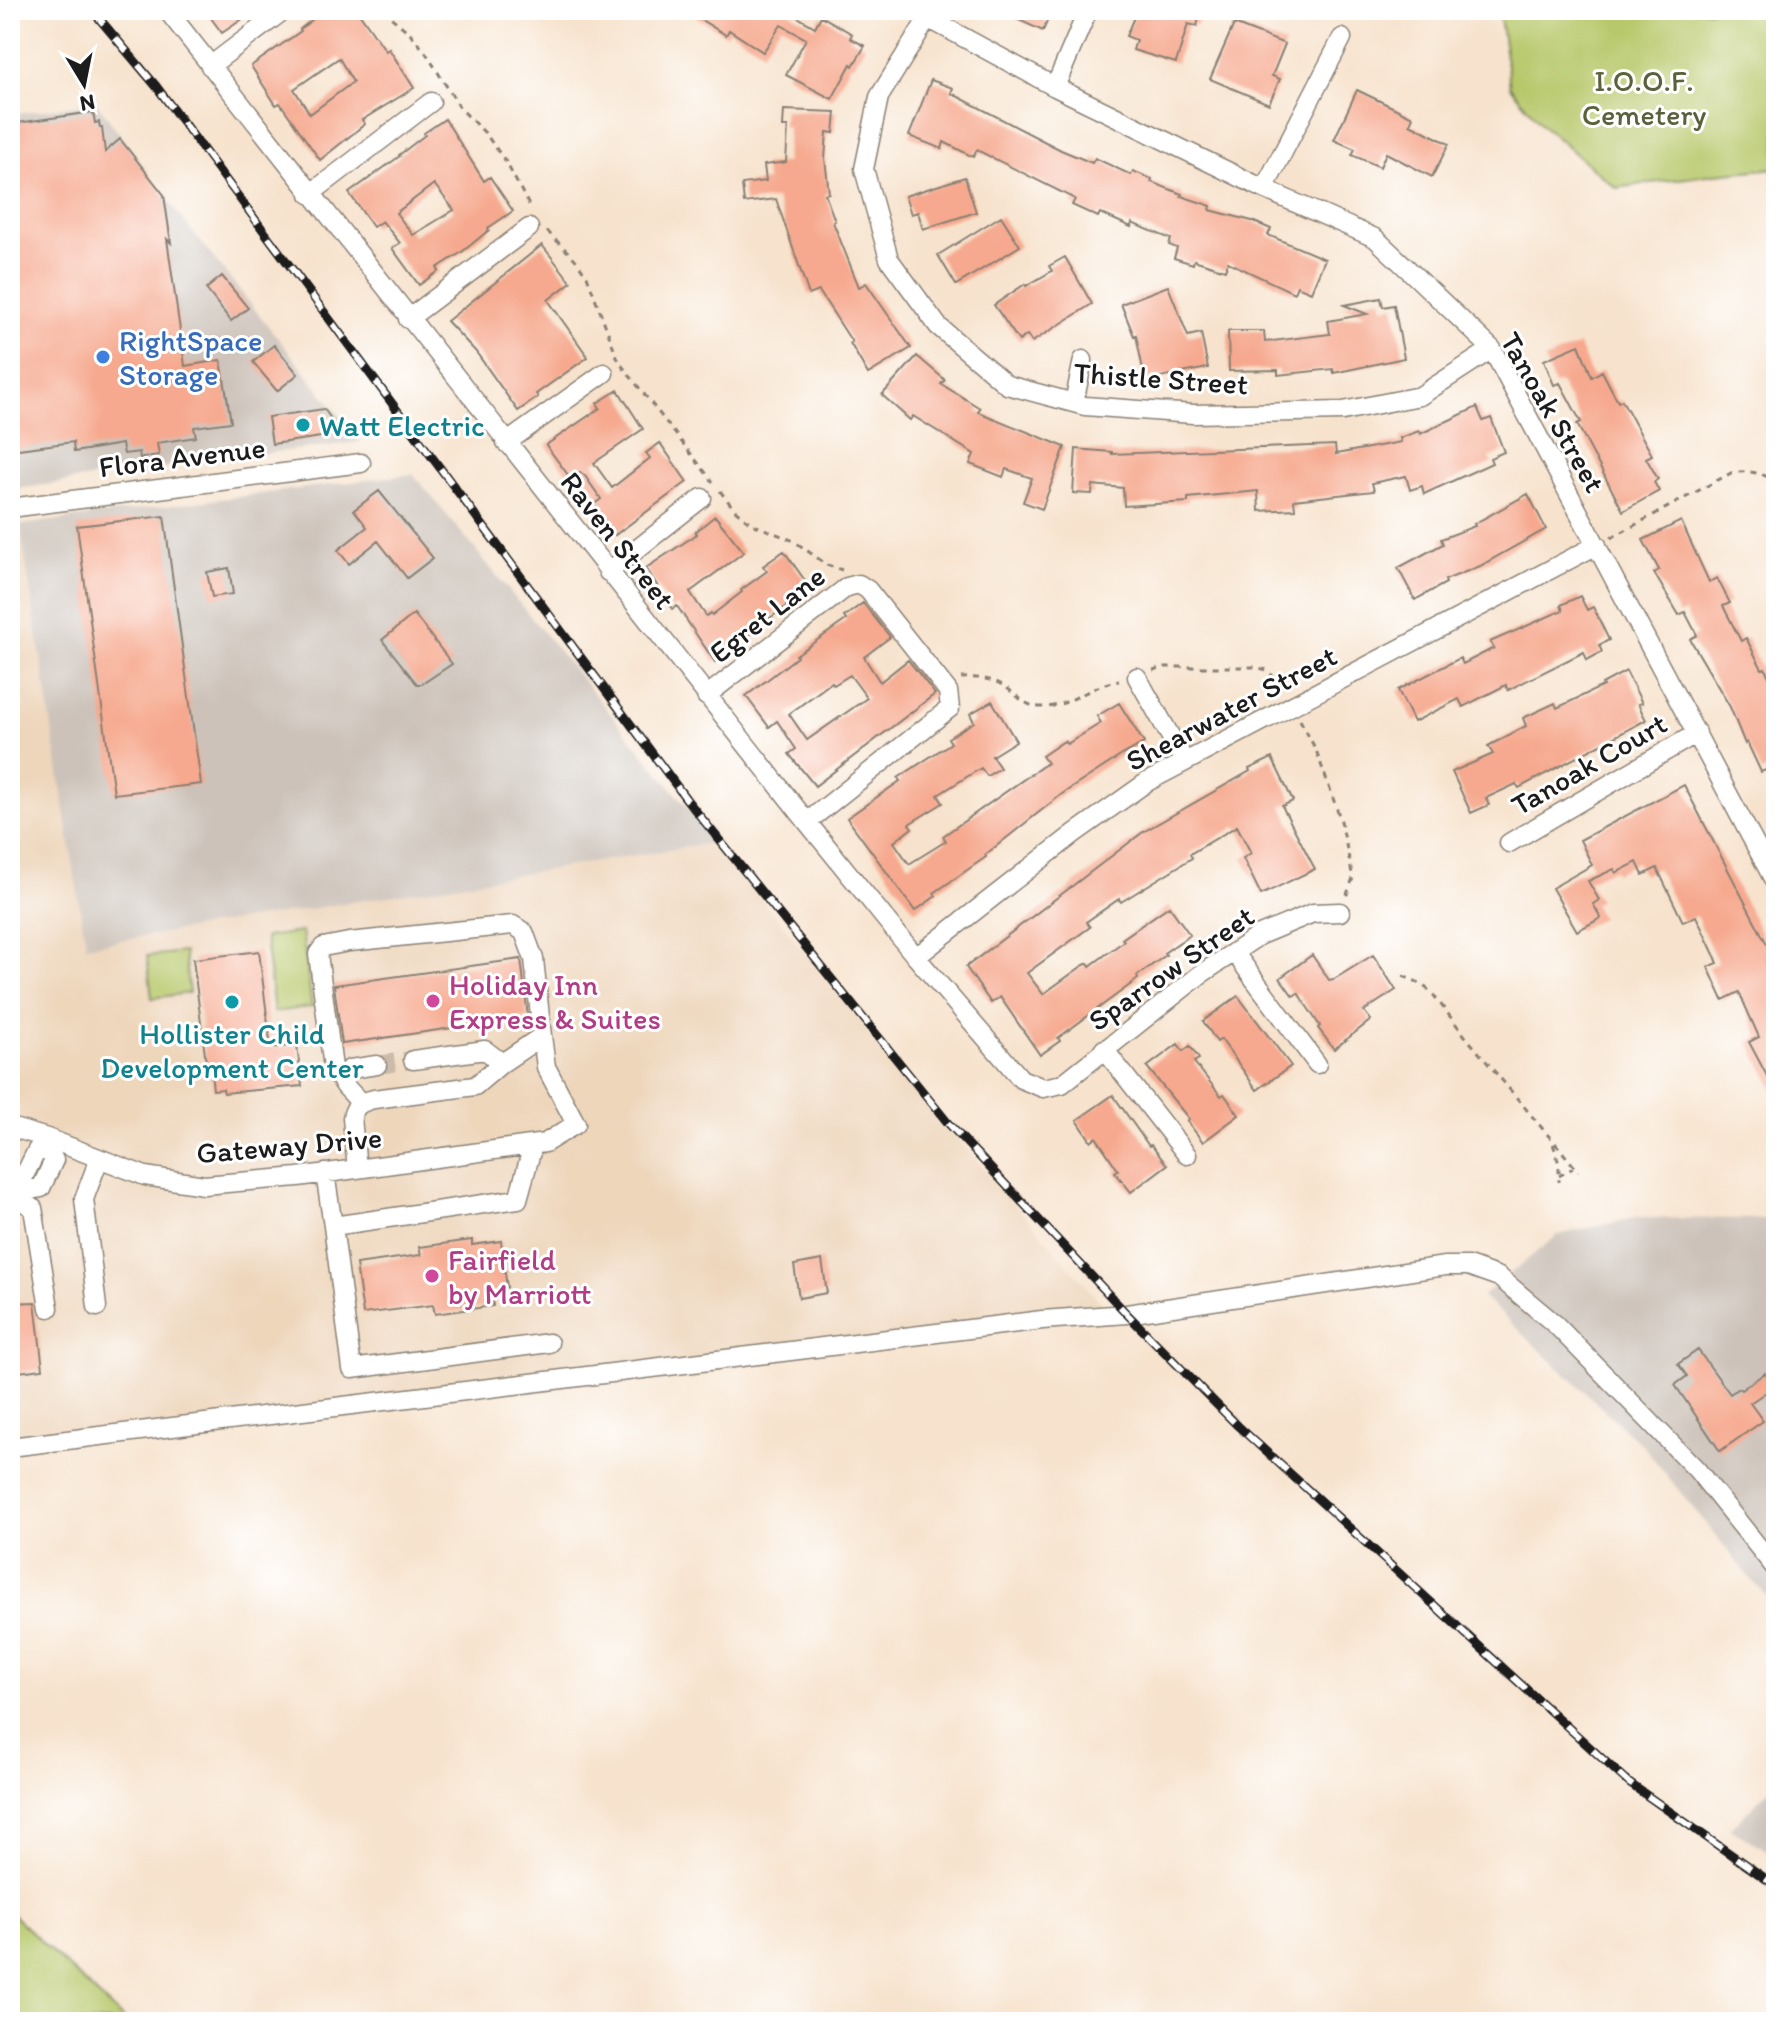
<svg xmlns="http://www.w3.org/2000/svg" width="1786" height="2032" font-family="Itim,sans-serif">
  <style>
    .built { fill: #eed6bb }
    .industrial { fill: #ccc2b9 }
    .green { fill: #b7c86b; stroke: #6a7244; stroke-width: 2 }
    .building { fill: #f6a98e; fill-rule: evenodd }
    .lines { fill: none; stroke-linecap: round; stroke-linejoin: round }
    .minor-tunnel { stroke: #cbbbaa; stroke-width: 18; stroke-dasharray: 18 9; stroke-linecap: butt }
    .minor-casing { stroke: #8a8074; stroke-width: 21 }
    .path { stroke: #8a8074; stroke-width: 3; stroke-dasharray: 6 6; stroke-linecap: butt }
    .minor { stroke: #fff; stroke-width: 18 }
    .rail-casing { stroke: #1c1c1c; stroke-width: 9 }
    .rail { stroke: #fff; stroke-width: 6; stroke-dasharray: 18; stroke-linecap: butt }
    .shop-dot { fill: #3f7fe0; stroke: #fff; stroke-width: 3 }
    .culture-dot { fill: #0f9aa8; stroke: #fff; stroke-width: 3 }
    .hotel-dot { fill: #d1479c; stroke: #fff; stroke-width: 3 }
    .labels { text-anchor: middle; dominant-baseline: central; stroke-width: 6; stroke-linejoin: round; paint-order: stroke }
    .park-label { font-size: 30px; fill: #5a613c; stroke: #fff }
    .shop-label { font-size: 30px; fill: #366cbe; stroke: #fff; text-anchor: start }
    .street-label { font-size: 30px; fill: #1c1c1c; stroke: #fff }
    .culture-label { font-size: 30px; fill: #0d838f; stroke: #fff; text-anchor: start }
    .hotel-label { font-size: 30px; fill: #b23c85; stroke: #fff; text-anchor: start }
  </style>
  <rect width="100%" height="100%" fill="#fff"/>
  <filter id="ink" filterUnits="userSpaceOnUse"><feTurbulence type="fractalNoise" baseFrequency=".0125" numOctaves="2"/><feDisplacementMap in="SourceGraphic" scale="16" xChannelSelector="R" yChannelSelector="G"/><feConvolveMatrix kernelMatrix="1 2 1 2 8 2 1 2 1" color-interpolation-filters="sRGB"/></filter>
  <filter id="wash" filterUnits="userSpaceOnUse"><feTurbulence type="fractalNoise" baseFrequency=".006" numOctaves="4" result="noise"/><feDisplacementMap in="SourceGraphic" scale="32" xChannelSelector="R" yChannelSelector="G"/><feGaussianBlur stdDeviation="1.8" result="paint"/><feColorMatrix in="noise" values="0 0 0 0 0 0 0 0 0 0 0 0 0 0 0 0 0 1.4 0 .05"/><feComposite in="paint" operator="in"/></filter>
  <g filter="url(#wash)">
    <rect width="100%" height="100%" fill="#f7e3cd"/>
    <path class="built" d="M20,525L86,946L716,842L909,1082L1103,1305L743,1358L10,1444V526Z"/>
    <path class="industrial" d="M96,102L176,211L361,442L212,460L10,490V115Z
      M413,474L716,842L86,946L20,525Z
      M1635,1218L1776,1219V1605L1753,1582L1643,1446L1482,1296L1558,1235Z
      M1776,1783V1855L1730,1829Z"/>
    <path class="green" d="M1499,10H1776V168L1715,174L1616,188L1542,125L1510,87Z
      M302,932L312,1007L274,1012L265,937Z
      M184,952L189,993L152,998L147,956Z
      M10,1912L126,2022H10Z"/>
    <g id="blocks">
      <path class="building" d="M205,10H234L241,20L222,33Z
        M325,10H357L386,51L389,49L414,88L362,120L365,124L320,160L280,103L276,105L251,66L301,31L300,29ZM339,58L353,82L310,114L294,89Z
        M685,10H791L789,12L815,27L821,16L852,34L850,38L865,46L853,66L851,64L832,99L786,75L806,39L781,25L763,52L729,30L726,35Z
        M997,10H1052L1043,31Z
        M1137,10H1201L1197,26L1188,24L1176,63L1133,50L1136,40L1126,36Z
        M1234,24L1285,44L1272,76L1280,79L1269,104L1210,79Z
        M931,80L953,88L951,93L1061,150L1092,163L1095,158L1131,175L1133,171L1152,179L1151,182L1182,194L1181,196L1211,206L1210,210L1252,221L1271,229L1268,235L1325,259L1311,292L1297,286L1294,293L1228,262L1225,270L1194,260L1193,264L1174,258L1177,248L1169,245L1171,239L1132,223L1131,227L1100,213L1098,217L1072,205L1075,199L977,150L973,157L944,142L942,149L909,136Z
        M1357,90L1413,117L1410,124L1449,144L1432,177L1386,153L1380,167L1352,155L1355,149L1334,140Z
        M784,110L836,112L834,133L827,132L825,159L829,193L825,194L835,221L833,222L859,287L866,283L911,348L868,374L850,343L852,342L819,291L809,295L776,199L744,203L742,184L766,181L764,165L786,162L788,127H783Z
        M93,112L95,123L99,122L100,128H102L105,152L120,139L164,195L171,243L167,239L185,366L221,360L231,422L194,427L196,437L157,443L159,455L140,458L139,452L124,454L122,444L74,452L73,442L10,450V124Z
        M445,119L484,181L490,177L513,211L488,228L489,230L462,252L437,268L439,271L419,285L392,248L400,243L382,221L373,227L349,193L400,156L399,155L425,135L424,133ZM434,184L454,210L413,235L396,213Z
        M965,177L976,212L923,229L918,212L911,214L905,196Z
        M1001,216L1020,246L956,285L938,255Z
        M542,245L571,282L548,300L588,357L536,394L538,397L518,411L476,352L447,321Z
        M1065,257L1092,304L1032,342L1027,335L1019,341L994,305L1025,284L1026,286L1052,271L1049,266Z
        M222,276L248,308L231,321L206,289Z
        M1168,286L1188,336L1201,333L1208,368L1145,380L1136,335L1134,336L1121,304Z
        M1381,298L1383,307L1394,305L1404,358L1334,373L1333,369L1278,375V370L1229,371L1228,331H1264L1265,342L1330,334L1328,321L1367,314L1344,305Z
        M274,345L298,374L277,391L253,362Z
        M1579,345L1592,377L1602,371L1618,402L1622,400L1652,455L1646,458L1658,479L1654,482L1659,491L1623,511L1577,424L1581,422L1560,383L1554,385L1544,360Z
        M917,356L945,380L941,384L980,408L978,412L1065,447L1042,509L1023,502L1032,478L1006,469L1003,477L970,464L974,454L913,416L910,420L882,395Z
        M618,390L643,429L594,463L612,488L650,458L646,453L660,443L687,482L615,535L593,505L601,499L585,476L580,472L571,479L546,445L600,408L597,403Z
        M1477,407L1483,421L1491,418L1504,452L1490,458L1492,463L1424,494L1422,486L1410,490L1406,476L1372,483L1374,491L1294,500L1295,509L1259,511L1258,491L1188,498V502L1124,506L1123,488L1093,485L1092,494L1073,493L1076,449L1112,452V454L1335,445L1336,454L1401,442L1400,438L1419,431L1420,434Z
        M324,409L342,434L272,444L268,417Z
        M379,491L433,558L407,578L378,541L349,564L338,550L367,527L354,510Z
        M1528,494L1546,529L1480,566L1445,580L1446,583L1415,600L1398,568L1443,544L1441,539L1475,526L1474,524Z
        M164,516L201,784L114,794L77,526Z
        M715,516L744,552L690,592L706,616L711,613L712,615L742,592L741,590L767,571L763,566L784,551L811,589L760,625L735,648L715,662L677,606L672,609L646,568L697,534L695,532Z
        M1681,521L1709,582L1717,578L1730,603L1723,606L1741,641L1746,638L1762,669L1765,668L1776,692V766L1761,772L1747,742L1745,744L1730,707L1690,639L1697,635L1685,612L1679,615L1654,573L1659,570L1643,540Z
        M229,568L233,594L212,597L207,572Z
        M1580,596L1587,610L1593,607L1609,640L1599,645L1602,652L1587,660L1584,652L1508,690L1506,685L1463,707L1459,699L1414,722L1398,690L1460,658L1463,664L1494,648L1490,642L1563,610L1561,605Z
        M863,603L890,637L864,657L880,682L908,660L935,694L815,786L789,754L796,749L777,721L769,727L746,696L797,657L796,655L846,620L844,617ZM850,675L867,698L807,740L789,714L832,682L834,685Z
        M414,614L452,664L422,684H417L382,640Z
        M1626,671L1642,703L1638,704L1646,720L1519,788L1516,784L1486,798L1489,805L1471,813L1452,772L1493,754L1488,746L1526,726L1523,718L1555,703L1557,708L1603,686L1602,684Z
        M992,701L1016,741L992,756L1000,768L987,776L981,768L938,795L943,803L909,824L912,828L894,842L909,864L946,841L943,836L1047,763L1042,756L1064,741L1067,744L1101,723L1097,716L1119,703L1144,743L1122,755L1062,794L985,855L986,857L934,893L936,896L915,911L847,818L900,781L898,778L951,743L948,738L974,722L970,714Z
        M1272,758L1293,801L1282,806L1315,869L1261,895L1243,858L1251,853L1237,826L1190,854L1192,858L1121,902L1119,899L1086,922L1090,927L1027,973L1043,994L1082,966L1088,963L1090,966L1124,941L1122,939L1169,906L1190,935L1164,953L1166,955L1137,976L1138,979L1058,1038L1060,1041L1040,1055L1000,997L991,1003L966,967L1143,832L1250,771L1249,769Z
        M1684,785L1776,962V1093L1749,1042L1759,1037L1739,992L1723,1000L1708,967L1718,963L1696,916L1683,922L1657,868L1643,875L1637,862L1616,873L1614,869L1588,881L1599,900L1593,904L1601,918L1577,931L1552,888L1592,865L1580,840Z
        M259,951L271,1048L297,1045L302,1086L224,1093L223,1089L213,1090L210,1063H206L193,959Z
        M1312,955L1329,980L1334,979L1373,955L1396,990L1364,1011L1371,1020L1334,1049L1318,1028L1320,1026L1298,993L1293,996L1280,978Z
        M521,959L528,1017L342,1044L334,985Z
        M1238,996L1291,1066L1257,1090L1221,1039L1217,1042L1203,1021Z
        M1178,1044L1183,1051L1190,1046L1199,1059L1194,1062L1221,1096L1224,1094L1239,1115L1203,1142L1187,1121L1189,1119L1147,1067Z
        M1113,1095L1149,1146L1151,1145L1167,1165L1131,1192L1115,1172L1118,1170L1096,1137L1091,1141L1077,1120Z
        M472,1240V1245L501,1241L507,1288L500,1289V1296L492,1297L493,1306L435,1314L433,1305L363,1314L356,1264L421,1255L419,1247Z
        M822,1260L827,1293L799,1298L794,1265Z
        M35,1302L43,1369L10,1373V1303Z
        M1698,1350L1730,1394L1739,1388L1741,1390L1765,1373L1775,1386L1750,1403L1763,1421L1720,1451L1675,1385L1687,1376L1678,1364Z"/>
    </g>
  </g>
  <g filter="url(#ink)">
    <use href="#blocks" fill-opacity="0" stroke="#8a8074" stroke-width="2"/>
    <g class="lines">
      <path class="minor-tunnel" d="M377,1065L413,1060"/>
      <defs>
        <path id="minor" d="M167,10L807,822L916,957L1021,1079L1043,1088L1062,1084L1201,974L1260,935L1313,913L1340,912
          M913,10L1055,87L1264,189L1375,238L1492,349L1776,884
          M928,18L879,97L864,169L889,259L938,326L1007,385L1085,406L1193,414L1343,411L1420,396L1492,349
          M210,66L284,10
          M1055,87L1088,10
          M1264,189L1342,38
          M310,194L431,102
          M408,319L529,228
          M1074,403L1083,360
          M506,443L604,373
          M10,508L361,463
          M608,572L702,498
          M1137,677L1185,762
          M706,696L847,587L859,584L868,590L948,691L950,708L807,822
          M1509,843L1697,733
          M1234,952L1317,1064
          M916,957L1075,833L1147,782L1597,545
          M1104,1049L1187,1155
          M413,1060L485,1050L502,1063
          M340,1079L350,1069L377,1065
          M10,1127L47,1138L145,1176L204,1185L298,1177L545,1143L576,1124L546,1067L542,1036
          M357,1169L352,1118C354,1105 362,1102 374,1099L475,1086L502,1063L542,1036L534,959L524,932L513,925L349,942L323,947L318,954L333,1068L345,1086L361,1103
          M325,1173L333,1226L518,1199L533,1145
          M28,1190L41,1188L54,1160L49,1151L53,1140
          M28,1190L22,1180L37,1150L49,1151
          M10,1193L33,1208L49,1308
          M333,1226L352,1369L549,1343
          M97,1307L84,1199L99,1159
          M10,1447L1042,1320L1127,1314L1445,1266H1468L1499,1277L1556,1325L1697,1470L1776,1569"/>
      </defs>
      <use href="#minor" class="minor-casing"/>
      <path class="path" d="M382,10L410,33L426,53L460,108L485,133L506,162L531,209
        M547,231L575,259L587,276L619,362L713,482
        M720,491L735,510L752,524L794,541L827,565L842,570
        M1611,538L1731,473C1748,470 1762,472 1776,482
        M1153,670L1165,667H1255L1267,670L1284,688
        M961,678C975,677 991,678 1004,686C1018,695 1024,707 1042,707C1068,708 1091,684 1119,681
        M1300,720L1316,750L1341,821L1353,878L1346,897
        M1403,976L1420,983L1432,993L1465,1036L1552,1140L1559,1164V1182
        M1555,1143L1578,1171
        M1559,1176L1573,1168"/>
      <use href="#minor" class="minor"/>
      <defs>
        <path id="rail" d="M92,10L156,86L687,800L948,1123L1127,1314L1238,1426L1629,1783L1776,1886"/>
      </defs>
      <use href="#rail" class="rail-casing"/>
      <use href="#rail" class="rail"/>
    </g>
  </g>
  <circle class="shop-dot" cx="103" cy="357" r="8"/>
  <g class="culture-dot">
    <circle cx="303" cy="425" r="8"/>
    <circle cx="232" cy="1002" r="8"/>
  </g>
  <g class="hotel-dot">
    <circle cx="433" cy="1001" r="8"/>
    <circle cx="432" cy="1276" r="8"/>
  </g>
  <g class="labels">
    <g class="park-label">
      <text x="1644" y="80">I.O.O.F.<tspan x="1644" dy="34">Cemetery</tspan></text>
    </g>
    <g class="shop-label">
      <text x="119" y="340">RightSpace<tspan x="119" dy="34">Storage</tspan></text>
    </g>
    <g class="street-label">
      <text transform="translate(1161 378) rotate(4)">Thistle Street</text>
      <text transform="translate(1553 412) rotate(60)">Tanoak Street</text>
      <text transform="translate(182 457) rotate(-7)">Flora Avenue</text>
      <text transform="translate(618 540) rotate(52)">Raven Street</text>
      <text transform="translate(767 614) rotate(-38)">Egret Lane</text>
      <text transform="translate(1231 708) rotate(-28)">Shearwater Street</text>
      <text transform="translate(1589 764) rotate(-30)">Tanoak Court</text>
      <text transform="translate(1171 968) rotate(-35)">Sparrow Street</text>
      <text transform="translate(289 1145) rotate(-5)">Gateway Drive</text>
    </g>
    <g class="culture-label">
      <text x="319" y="425">Watt Electric</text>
      <text x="232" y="1033" text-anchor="middle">Hollister Child<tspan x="232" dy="34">Development Center</tspan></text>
    </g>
    <g class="hotel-label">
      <text x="449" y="984">Holiday Inn<tspan x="449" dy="34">Express &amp; Suites</tspan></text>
      <text x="448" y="1259">Fairfield<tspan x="448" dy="34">by Marriott</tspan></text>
    </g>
  </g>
  <rect width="1786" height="2032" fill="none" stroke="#fff" stroke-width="40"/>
  <g transform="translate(84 84) rotate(170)" stroke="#ffffff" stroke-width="6" paint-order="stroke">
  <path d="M0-6L14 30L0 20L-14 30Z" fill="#1c1c1c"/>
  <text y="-12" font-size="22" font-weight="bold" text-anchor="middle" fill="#1c1c1c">N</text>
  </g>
</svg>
